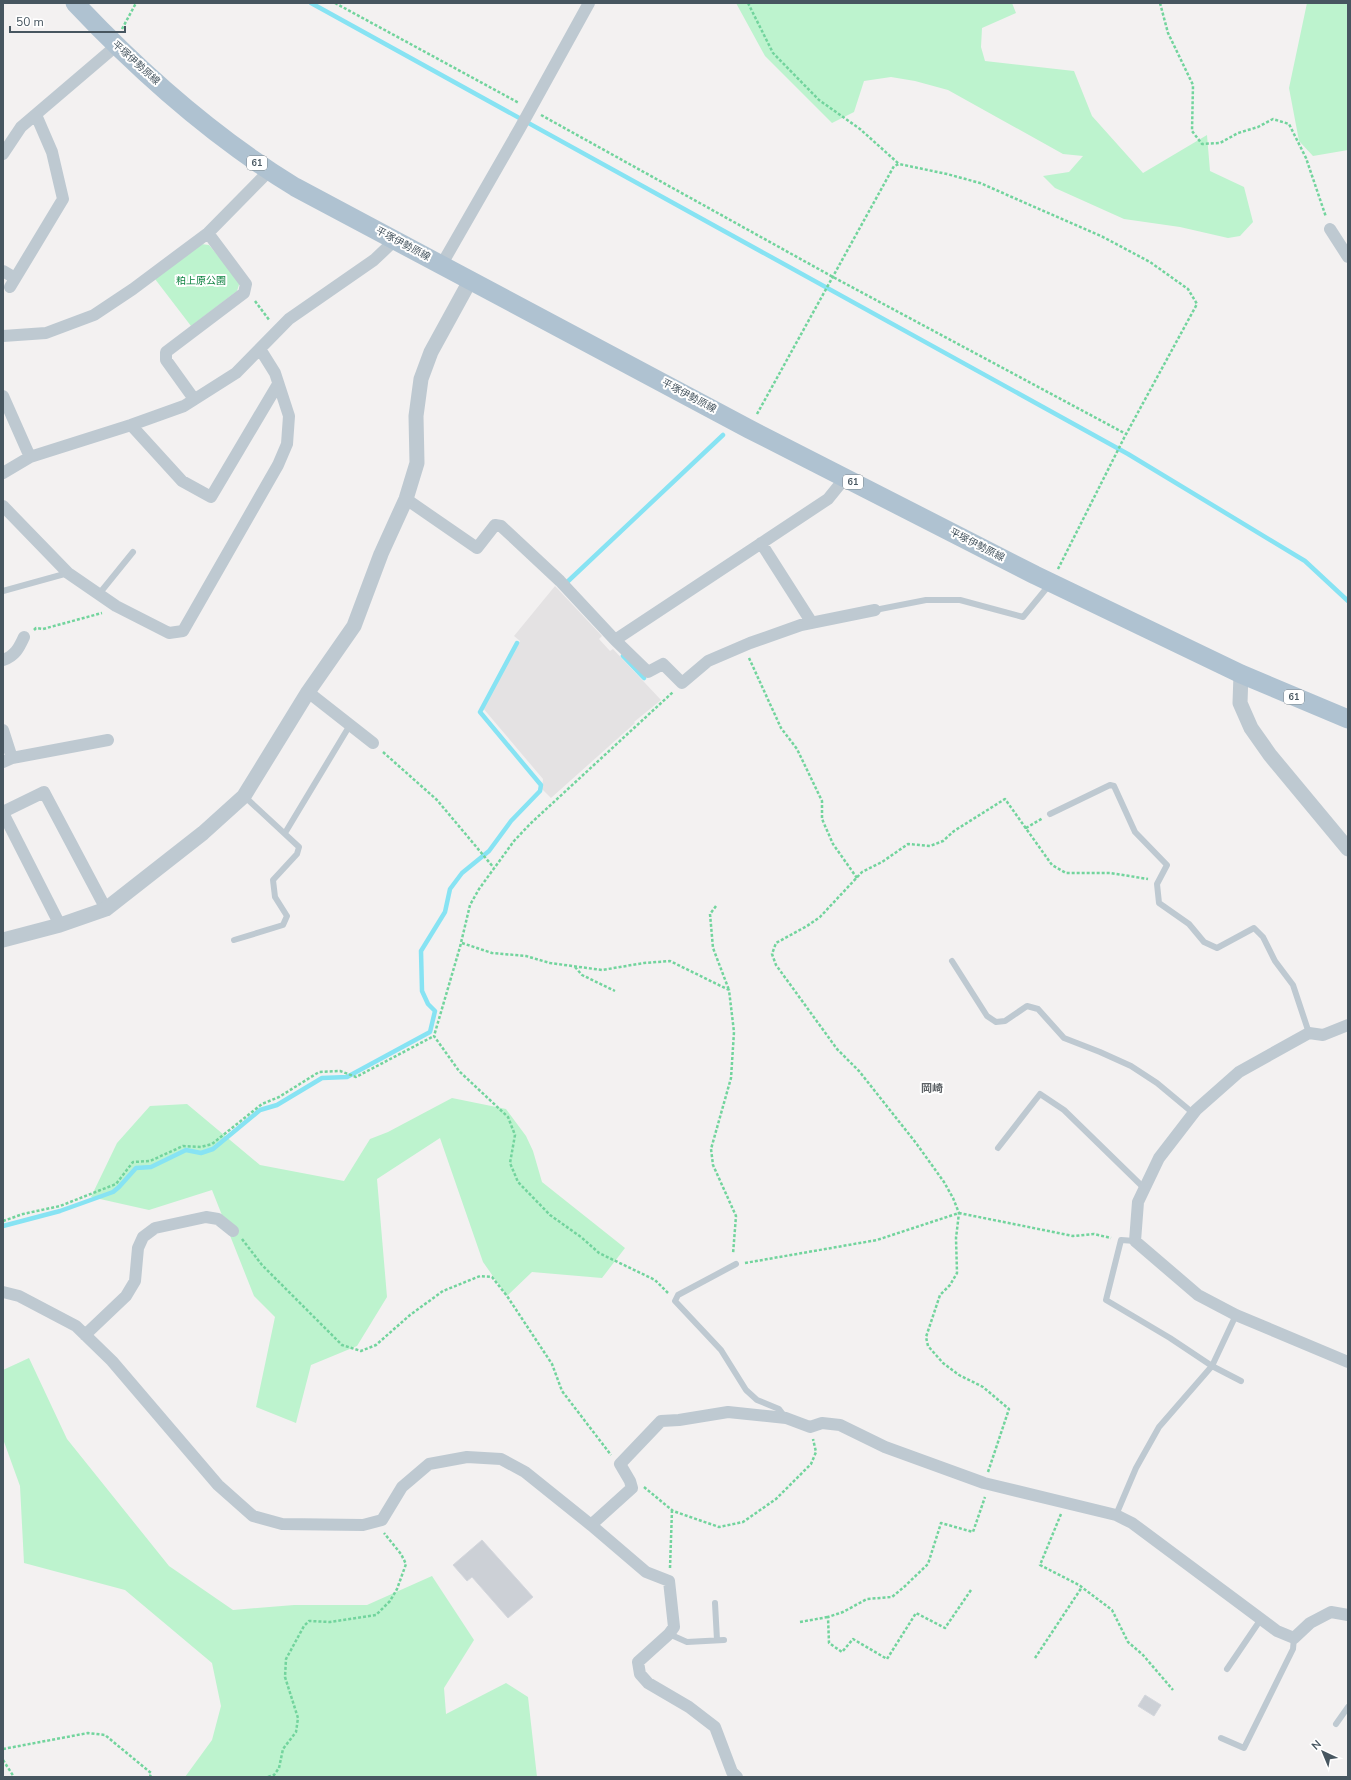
<svg xmlns="http://www.w3.org/2000/svg" width="1351" height="1780" font-family="'Nunito Sans','Noto Sans JP',sans-serif">
  <style>
    .education { fill: #e4e2e3 }
    .green { fill: #bdf3ce }
    .lines { fill: none; stroke-linecap: round; stroke-linejoin: round }
    .stream { stroke: #87e3f3; stroke-width: 4.5 }
    .building { fill: #ccd0d6; stroke: #d4d7dd }
    .path { stroke: #72d49d; stroke-width: 2.5; stroke-dasharray: 3 2; stroke-linecap: butt }
    .service { stroke: #bec9d1; stroke-width: 6 }
    .minor { stroke: #bec9d1; stroke-width: 12 }
    .tertiary { stroke: #bec9d1; stroke-width: 15 }
    .primary { stroke: #afc2d1; stroke-width: 19 }
    .labels { text-anchor: middle; dominant-baseline: central; stroke-width: 4; stroke-linejoin: round; paint-order: stroke }
    .shield { fill: #fff; stroke: #7e8990; stroke-width: 1 }
    .shield-label { font-size: 9px; font-weight: bold; fill: #475660 }
    .street-label { font-size: 10px; fill: #475660; stroke: #fff }
    .park-label { font-size: 10px; fill: #108342; stroke: #fff }
    .neighbourhood-label { font-size: 11px; font-weight: bold; fill: #5d6266; stroke: #fff }
  </style>
  <rect width="100%" height="100%" fill="#f3f1f1"/>
  <path class="education" d="M555,586L602,636L599,639L610,651L613,649L661,700L634,722L635,723L551,798L542,789L543,779L482,707L520,641L514,636Z"/>
  <path class="green" d="M736,3H1012L1016,13L982,28L981,47L985,61L1074,71L1092,116L1143,173L1207,135L1210,171L1244,187L1253,222L1240,236L1228,238L1180,227L1124,219L1055,188L1043,176L1069,172L1083,156L1063,154L948,90L915,81L891,77L864,81L854,112L832,123L765,56Z
    M1307,3H1348V150L1313,156L1299,141L1289,88Z
    M201,244L209,245L240,282L237,291L191,326L155,279Z
    M452,1098L506,1109L526,1136L533,1151L542,1182L625,1248L602,1278L532,1272L507,1296L483,1262L440,1138L377,1179L387,1297L357,1346L311,1365L296,1423L256,1407L275,1317L254,1296L212,1190L149,1210L91,1197L117,1143L150,1106L187,1104L260,1165L344,1181L370,1139L388,1132Z
    M29,1358L67,1439L169,1566L233,1610L294,1605H367L432,1576L474,1640L444,1688L446,1714L506,1683L528,1697L537,1777H185L212,1740L221,1706L212,1663L125,1590L24,1563L20,1486L3,1439V1370Z"/>
  <g class="lines">
    <path class="stream" d="M311,3L1128,454L1305,561L1348,601
      M564,585L723,435
      M623,656L644,678
      M3,1226L60,1211L113,1192L119,1187L136,1168L151,1167L186,1150L201,1153L213,1149L260,1110L277,1105L322,1078L347,1077L430,1032L435,1011L428,1004L422,991L421,951L445,912L450,889L462,873L489,851L511,821L540,791L541,785L480,712L517,643"/>
  </g>
  <path class="building" d="M482,1540L533,1597L508,1618L472,1577L467,1581L453,1565Z
    M1145,1695L1161,1705L1154,1716L1138,1706Z"/>
  <g class="lines">
    <path class="path" d="M335,3L519,103
      M748,3L773,53L819,100L860,129L899,164
      M1160,3L1168,33L1193,85L1192,131L1202,144L1220,143L1238,133L1258,127L1273,119L1289,124L1306,158L1326,217
      M122,29L136,3
      M541,115L833,277L1126,434
      M255,301L270,321
      M757,414L894,166L899,164L947,174L980,183L1103,237L1150,262L1188,289L1197,304L1124,438L1058,569
      M34,630L36,628L43,629L102,613
      M749,658L781,728L797,749L822,801V819L833,844L857,878
      M383,752L437,800L494,868
      M1026,828L1043,818
      M716,906L710,914L713,948L729,990
      M462,943L492,953L526,956L550,963L602,970L644,963L670,961L729,990L734,1032L731,1078L711,1149L713,1165L736,1216L733,1254
      M575,967L582,975L615,991
      M3,1221L23,1214L60,1206L116,1184L133,1162L150,1161L183,1146L201,1147L212,1144L262,1104L279,1097L319,1072L340,1071L356,1077L434,1036
      M242,1239L262,1265L342,1345L361,1351L376,1345L410,1315L443,1291L480,1276L492,1277L507,1296L552,1364L562,1391L611,1455
      M745,1263L877,1240L959,1213L1073,1236L1094,1234L1111,1238
      M668,1293L655,1280L599,1253L581,1237L550,1215L518,1182L510,1163L515,1135L508,1117L459,1071L434,1036L460,947L470,905L479,889L514,841L530,824L673,692
      M988,1472L1009,1409L983,1387L959,1375L943,1363L928,1346L926,1337L940,1295L950,1285L957,1273L956,1238L959,1213L953,1198L944,1182L916,1143L859,1071L837,1049L776,965L772,954L776,943L807,926L820,917L862,872L882,862L908,844L930,846L943,841L954,831L1005,799L1052,865L1066,873H1110L1148,879
      M644,1487L673,1511L719,1527L743,1522L776,1499L811,1464L816,1452L813,1439
      M1061,1514L1040,1565L1079,1585L1112,1610L1128,1642L1143,1655L1173,1690
      M670,1568L672,1510
      M971,1590L945,1628L916,1613L887,1659L853,1639L842,1652L829,1643L828,1617L843,1612L867,1599L892,1597L904,1587L928,1564L941,1523L973,1532L985,1497
      M800,1622L828,1617
      M1035,1658L1082,1587
      M3,1749L88,1733L105,1735L151,1773L150,1777
      M3,1760L14,1777
      M268,1777L274,1775L279,1768L283,1749L296,1732L298,1718L285,1677L286,1659L304,1626L309,1621L330,1622L376,1615L390,1601L397,1589L406,1564L401,1554L384,1533"/>
    <path class="service" d="M3,591L68,573
      M99,594L133,552
      M875,610L926,600H960L1023,617L1050,584
      M1050,814L1110,785L1114,786L1135,832L1167,865L1157,884L1159,903L1189,924L1204,942L1217,948L1254,928L1263,937L1275,961L1293,985L1309,1033
      M285,833L350,725
      M234,940L283,925L287,916L275,897L273,880L297,854L299,847L244,796
      M952,961L987,1016L996,1022L1005,1021L1027,1006L1038,1009L1064,1038L1100,1052L1131,1066L1157,1083L1193,1113
      M998,1148L1040,1094L1064,1110L1144,1188
      M1135,1241L1121,1240L1106,1300L1170,1338L1212,1366L1241,1381
      M736,1264L678,1295L675,1301L721,1350L746,1390L757,1400L779,1409L785,1417
      M1116,1515L1136,1468L1159,1427L1212,1366L1236,1315
      M715,1603L717,1640
      M669,1634L687,1642L724,1640
      M1227,1669L1261,1619
      M1336,1724L1348,1707
      M1221,1738L1244,1748L1293,1649L1294,1638"/>
    <path class="minor" d="M3,154L21,127L116,46
      M1330,229L1348,257
      M442,264L520,128L589,3
      M3,271L15,278
      M10,287L63,199L52,152L36,115
      M3,336L46,333L94,315L133,289L208,233L269,171
      M3,396L30,457
      M194,399L166,360V352L244,293L246,284L208,233
      M131,425L182,481L211,497L278,384
      M3,473L30,457L131,425L184,406L236,373L289,319L374,260L395,240
      M406,499L477,548L495,525L501,526L560,581L615,640L648,672L663,664L682,683L708,661L750,643L801,625L875,610
      M3,506L68,573L116,606L169,633L183,631L278,465L287,444L289,416L275,373L260,349
      M761,543L812,623
      M615,640L828,499L845,478
      M3,660C15,656 19,648 24,637
      M308,692L373,743
      M3,730L12,758
      M3,762L12,758L108,740
      M3,812L44,792L106,909
      M3,813L60,925
      M1348,1025L1323,1035L1309,1033L1239,1072L1196,1110L1159,1158L1138,1202L1135,1241L1198,1295L1236,1315L1348,1362
      M3,1292L19,1296L76,1326L112,1361L218,1485L253,1516L282,1524L363,1525L382,1520L402,1487L429,1464L467,1457L501,1459L525,1472L591,1525L632,1488L630,1481L620,1464L661,1421L679,1420L728,1412L786,1418L810,1427L822,1423L840,1425L885,1447L984,1483L1116,1515L1132,1523L1277,1631L1294,1638L1310,1623L1331,1612L1348,1615
      M85,1335L126,1296L135,1281L138,1248L143,1237L155,1228L206,1217L218,1219L233,1231
      M591,1525L646,1572L669,1581L674,1627L669,1634L638,1662L640,1674L648,1683L689,1707L715,1727L732,1772L737,1777"/>
    <path class="tertiary" d="M1241,674L1240,703L1251,728L1270,755L1348,849
      M3,940L60,925L106,909L203,833L244,796L308,692L354,626L381,554L406,499L417,463L416,416L421,379L431,352L471,279"/>
    <path class="primary" d="M75,3C140,72 213,137 295,187L749,429L1035,575L1241,674L1348,719"/>
  </g>
  <g class="labels">
    <g class="shield">
      <rect x="247" y="156" width="20" height="14" rx="3"/>
      <rect x="843" y="475" width="20" height="14" rx="3"/>
      <rect x="1284" y="690" width="20" height="14" rx="3"/>
    </g>
    <g class="shield-label">
      <text x="257" y="163">61</text>
      <text x="853" y="482">61</text>
      <text x="1294" y="697">61</text>
    </g>
    <g class="street-label">
      <text transform="translate(136 63) rotate(42)">平塚伊勢原線</text>
      <text transform="translate(403 244) rotate(28)">平塚伊勢原線</text>
      <text transform="translate(689 396) rotate(28)">平塚伊勢原線</text>
      <text transform="translate(977 545) rotate(27)">平塚伊勢原線</text>
    </g>
    <g class="park-label">
      <text x="201" y="281">粕上原公園</text>
    </g>
    <g class="neighbourhood-label">
      <text x="932" y="1088">岡崎</text>
    </g>
  </g>
  <rect width="1351" height="1780" fill="none" stroke="#475660" stroke-width="8"/>
  <g transform="translate(1323 1752) rotate(316)" stroke="#ffffff" stroke-width="3" paint-order="stroke">
  <path d="M0-3L7 15L0 10L-7 15Z" fill="#475660"/>
  <text y="-6" font-size="11" font-weight="bold" text-anchor="middle" fill="#475660">N</text>
  </g>
  <path d="M10 26v6h115v-6" fill="none" stroke="#475660" stroke-width="2"/>
  <text x="16" y="26" font-size="12" fill="#475660" stroke="#ffffff" stroke-width="3" paint-order="stroke">50 m</text>
</svg>
